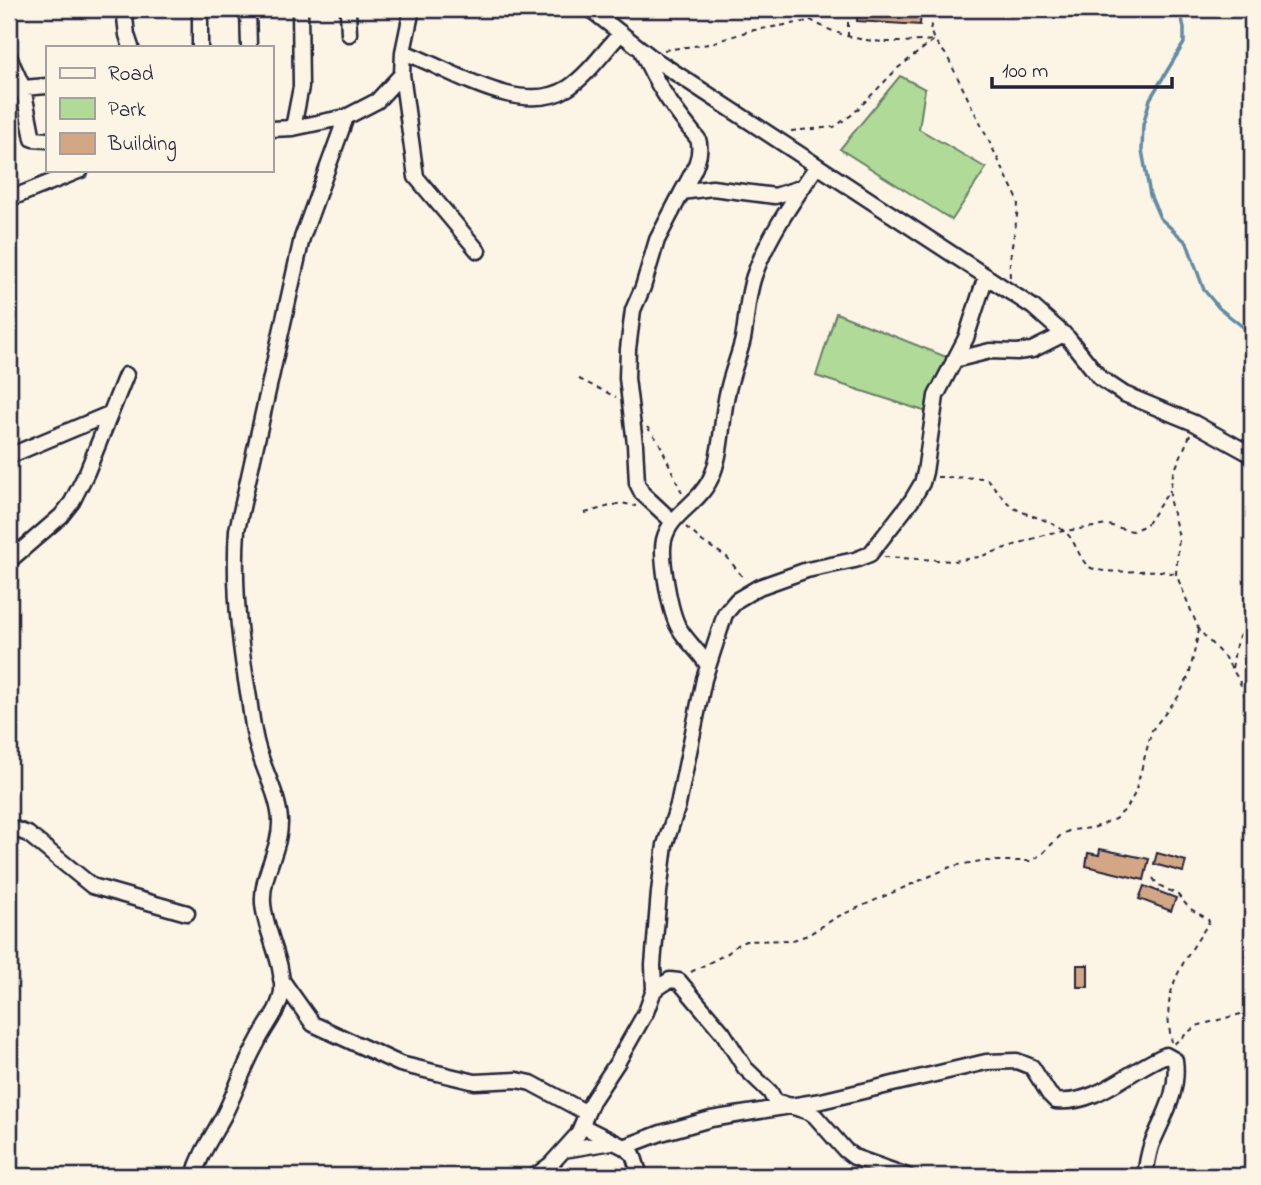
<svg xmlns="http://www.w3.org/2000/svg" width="1261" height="1185" font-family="'Indie Flower',sans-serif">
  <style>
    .green { fill: #b0da97; stroke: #697e69; stroke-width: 2 }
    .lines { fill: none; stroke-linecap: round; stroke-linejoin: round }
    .stream { stroke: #608aa5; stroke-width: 3.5 }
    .building { fill: #d3a785; stroke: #22223b; stroke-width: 2 }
    .minor-casing { stroke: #22223b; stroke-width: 19 }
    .path { stroke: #22223b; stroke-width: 2; stroke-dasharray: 5 5; stroke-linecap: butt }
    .minor { stroke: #fcf5e5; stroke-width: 14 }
  </style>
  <rect width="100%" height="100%" fill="#fcf5e5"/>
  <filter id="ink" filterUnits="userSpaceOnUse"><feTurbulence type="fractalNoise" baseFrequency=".0143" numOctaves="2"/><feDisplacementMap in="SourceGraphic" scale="14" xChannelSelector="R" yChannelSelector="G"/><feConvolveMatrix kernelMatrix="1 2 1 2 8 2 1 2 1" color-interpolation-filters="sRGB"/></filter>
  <g filter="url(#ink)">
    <path class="green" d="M900,76L925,89L919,129L986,168L952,220L840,149Z
      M836,313L954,360L933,414L816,376Z"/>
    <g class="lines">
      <path class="stream" d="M1180,9L1184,28V43L1150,99L1143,125L1142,150L1150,195L1160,218L1187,243L1204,290L1219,308L1252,334"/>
    </g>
    <path class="building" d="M858,9H921L920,25L857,21Z
      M1100,849L1149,859L1144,880L1086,866L1088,853L1099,855Z
      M1157,853L1186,861L1183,872L1154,864Z
      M1144,886L1176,898L1171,911L1139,899Z
      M1077,965H1088V987H1077Z"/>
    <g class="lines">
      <defs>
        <path id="minor" d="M124,9L127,35L131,47
          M200,9V47
          M248,9L249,47
          M348,9L349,34
          M590,9L651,57L1033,307L1068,338L1100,378L1124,394L1194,423L1252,455
          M642,51C656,85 675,111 698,139C704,157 690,177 682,192
          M403,52C449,68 520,118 568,88C588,75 604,51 621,33
          M9,57L23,88L33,139L47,140
          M402,74L416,177L478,251
          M9,91L23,88L47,86
          M293,128L301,87L300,9
          M271,129L293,128L346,117
          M9,199L81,170
          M954,360L990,351L1017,352L1032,350L1064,334
          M9,456L109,414
          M672,521L642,493L637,483L635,444L627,378L628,349L633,310L643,287L657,240L682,192L712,188L775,196L803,187
          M9,561L61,516L72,502L87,472L126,375
          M708,666C700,652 687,642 679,628C670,613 660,557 664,540C671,511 701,505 713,473C723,447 721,417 728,390C732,372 739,356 743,339C747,318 747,296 754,276C768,236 793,201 817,166
          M9,827L28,834L92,886L187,913
          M281,979L313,1024L400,1064L475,1082L517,1080L531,1083L587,1113
          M654,990L670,980L679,981L723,1033L745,1068L770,1092L775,1101L809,1112L815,1116L845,1150L854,1157L907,1176
          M582,1126L624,1147L633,1154L640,1176
          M624,1147L661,1133L711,1119L821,1101L986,1062L1017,1061L1032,1067L1049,1094L1056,1101C1097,1105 1129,1070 1166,1055L1175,1060C1179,1090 1166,1112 1154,1139C1148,1150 1147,1164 1145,1176
          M564,1150L612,1142
          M194,1176C200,1153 213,1136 224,1115C236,1091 244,1066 257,1043C265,1026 280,1010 282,991C284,961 265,932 263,903C261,874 281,849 280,821C279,795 263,770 257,745C253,730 251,714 249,698C239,642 233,587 237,530L302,238L346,117L377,101L402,74L403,52L412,9
          M535,1176L551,1164L578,1134L592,1101L617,1063L646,1012L654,990L653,965L659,892L665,845L678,805L704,679L725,614L737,600L759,587L807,570L855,560L870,554L912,500L922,483L925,472L936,396L966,338L986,276"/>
      </defs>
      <use href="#minor" class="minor-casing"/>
      <path class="path" d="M793,9C843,43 875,45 934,40L930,30L935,9
        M1205,16L1209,9
        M848,37V9
        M664,50L709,44L749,31L809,21
        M791,131L834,127L853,114L898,68L934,40L947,56L1018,200C1018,226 1008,251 1010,277
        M1242,248L1252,252
        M579,379L616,397
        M647,427L659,442L682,493
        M1190,435L1173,474L1170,490V502L1179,537L1176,574L1199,630L1225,658L1239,680L1252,715
        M937,477L986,478C994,486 1007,505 1016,509C1032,517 1051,520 1065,532C1077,541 1080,566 1094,569C1121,576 1149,566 1175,574
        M585,513L621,503L636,506
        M686,527L703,542L727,557L744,579
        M884,557L954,561L979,557L1050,533L1108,525L1132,531L1146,525L1170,490
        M1232,668C1236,648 1234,635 1252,623
        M1252,730L1248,755L1252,761
        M1252,852V853
        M1153,878L1157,884L1178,895L1189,908L1208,919L1209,922C1183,964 1159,990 1172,1042
        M691,972L728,953L738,944L746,941L793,940L808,935L837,917L953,866L981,861H1031L1043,853L1062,834L1071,830L1093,828L1115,819L1127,808L1135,793L1152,730L1178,697L1189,676L1199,630
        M1174,1044L1196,1026L1252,1011"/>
      <use href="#minor" class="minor"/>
    </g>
  </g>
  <rect width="1261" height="1185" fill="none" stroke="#fcf5e5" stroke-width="35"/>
  <rect x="18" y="18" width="1226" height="1150" fill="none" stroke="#22223b" stroke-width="2.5" filter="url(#ink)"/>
  <rect x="46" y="46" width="228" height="126" fill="#fcf5e5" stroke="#a5a1a1" stroke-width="2"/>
  <rect x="60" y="68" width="35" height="10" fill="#fcf5e5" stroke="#a5a1a1" stroke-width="2"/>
  <text x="108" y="80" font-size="21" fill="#22223b">Road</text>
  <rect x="60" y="98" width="35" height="21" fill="#b0da97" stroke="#a5a1a1" stroke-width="2"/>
  <text x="108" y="116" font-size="21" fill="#22223b">Park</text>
  <rect x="60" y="133" width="35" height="21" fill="#d3a785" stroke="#a5a1a1" stroke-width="2"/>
  <text x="108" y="150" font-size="21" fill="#22223b">Building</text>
  <path d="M992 77v10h180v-10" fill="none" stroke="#22223b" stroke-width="3.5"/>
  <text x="1002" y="77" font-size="21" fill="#22223b" stroke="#fcf5e5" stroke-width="5" paint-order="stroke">100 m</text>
</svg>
